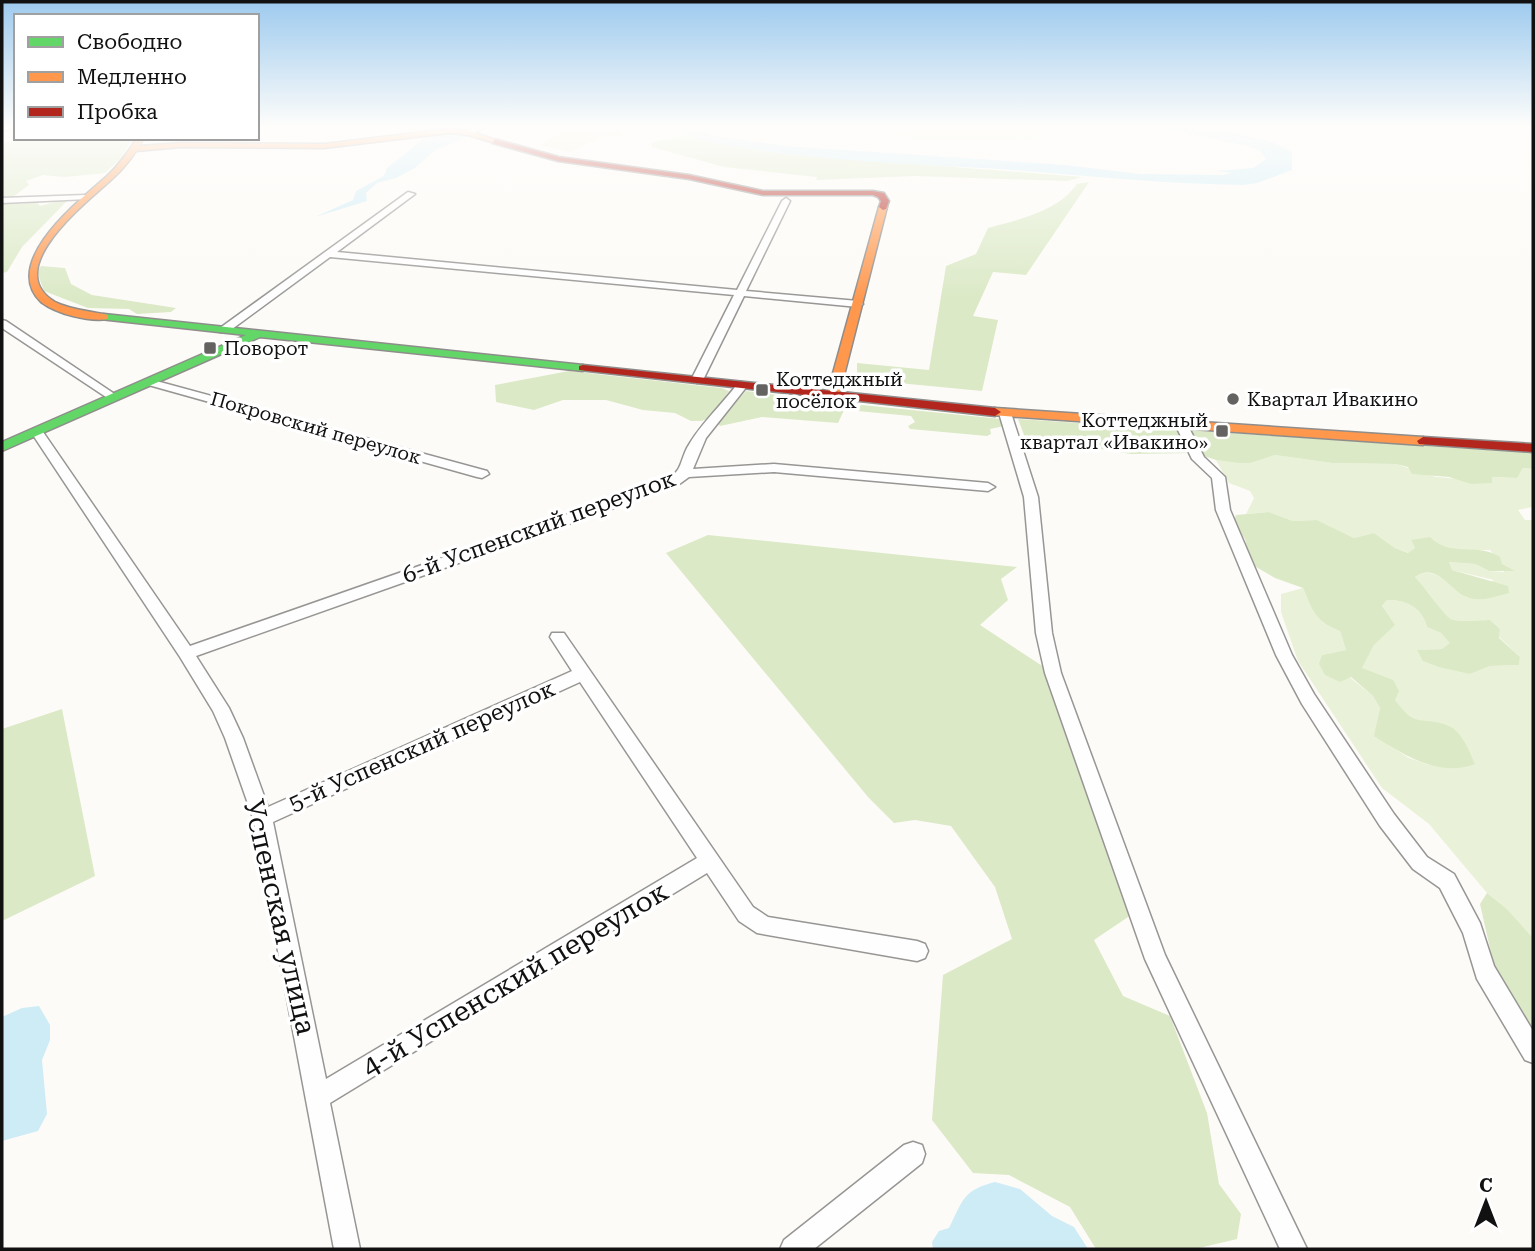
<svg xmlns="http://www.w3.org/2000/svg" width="1535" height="1251" font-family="'Roboto Serif',serif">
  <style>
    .green { fill: #e9f2d8 }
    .forest { fill: #dbe9c6 }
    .cemetery { fill: #ebeddb }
    .water { fill: #ceecf6 }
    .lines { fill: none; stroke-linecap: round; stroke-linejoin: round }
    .street-casing { stroke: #979695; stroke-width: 3 }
    .fast-casing { stroke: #8e8d8b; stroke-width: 3 }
    .slow-casing { stroke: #8e8d8b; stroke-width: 3 }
    .jam-casing { stroke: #8e8d8b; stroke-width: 3 }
    .street { fill: #fffefe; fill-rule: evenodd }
    .fast { fill: #63d668; fill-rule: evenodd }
    .slow { fill: #ff974d; fill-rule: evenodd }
    .jam { fill: #b3261e; fill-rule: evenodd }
    .poi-dot { fill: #646362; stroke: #fff; stroke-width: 2.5 }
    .labels { text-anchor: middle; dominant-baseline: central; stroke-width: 7; stroke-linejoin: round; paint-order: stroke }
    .far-poi-label { font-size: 19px; fill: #111; stroke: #fff; text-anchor: start }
    .far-street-label { font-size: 19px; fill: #111; stroke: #fff }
    .street-label { font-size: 23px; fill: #111; stroke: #fff }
    .near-street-label { font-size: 28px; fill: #111; stroke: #fff }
  </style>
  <rect width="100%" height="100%" fill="#fdfbf7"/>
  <path class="green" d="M865,126H1076V127L1028,139L918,140Z
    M1275,455L1332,463L1396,464L1436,477L1461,479L1471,484L1492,477L1516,478L1523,468L1533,469L1532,507L1518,510L1525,520H1533V938L1507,909L1487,893L1429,824L1382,788L1298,661L1281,612V594L1303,588C1313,612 1315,621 1340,631L1346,650L1322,655L1373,696L1380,708L1375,736L1409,758L1429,765L1449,726L1418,721L1403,711L1362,668L1374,645L1394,625L1382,606L1387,600C1405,599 1423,608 1427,627L1441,633L1451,643L1442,649L1418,650L1470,674L1490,666L1519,665L1520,657L1499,637L1500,629L1490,620C1479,620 1460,624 1451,619C1446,617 1422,584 1415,577C1434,564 1452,586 1467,598L1494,580L1452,570L1448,562L1475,564L1489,571L1504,572L1502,564L1490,550H1453L1411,540L1415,548L1409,553L1395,548L1374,533L1354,538L1317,520L1293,521L1269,512L1246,514L1254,498L1250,491L1229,483L1216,460L1251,463Z"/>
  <path class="forest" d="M684,135L725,145L788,154L1082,177L1067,181L915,176L816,180L817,177L724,167L652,147L651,143C661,138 671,141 684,135Z
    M24,138H133L120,159L105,173L65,177L43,175L26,181L29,185L10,199L12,201L21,204L37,202L40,206L63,200L67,201L22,247L7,272L2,273V144Z
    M1089,182L1026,275L993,272L973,316L998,320L982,391L857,379V363L929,370L946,266L976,254L988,228C1020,219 1057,212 1077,184Z
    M41,266L65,268L71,284L92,295L176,308L171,312L137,314L129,309L88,308L44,291L37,272Z
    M569,371L721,388L729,391L710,418L701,421H691L675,413L643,410L606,400H563L534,410L496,402L495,385Z
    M746,391L809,399L821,404L842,402L845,408L838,423L762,417L720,426L717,423Z
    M862,405L1001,419L1004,421V426L990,429L991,434L987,436L910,429L908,426L915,422L911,416L857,411L855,408Z
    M1018,419L1533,453V469L1523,468L1517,478L1492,477V483L1471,484L1449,477L1412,474L1408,467L1396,464L1332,463L1275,455L1251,463H1239L1216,460L1195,453L1131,454L1077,445L1057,448L1036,447L1027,443Z
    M1269,512L1293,521L1317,520L1354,538L1374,533L1395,548L1408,553L1415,548L1411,540L1430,537C1450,558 1478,542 1500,557L1502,564L1515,571H1489L1475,564L1449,562L1452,570L1508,586L1509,593C1496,596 1483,602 1469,598C1450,592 1438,561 1415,577C1423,585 1445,616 1451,619C1460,623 1479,620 1490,620L1500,629L1499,638L1520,657L1519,665L1490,666L1470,674L1439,667L1423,661L1417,650L1442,649L1450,643L1441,633L1427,627C1423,608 1405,599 1387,600L1382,606L1395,625L1374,645L1362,668L1393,680L1399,691L1395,700C1417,731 1425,715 1449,726C1463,733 1469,751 1475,764C1439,778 1404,755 1374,736L1380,708L1373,696L1351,677L1340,682L1325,675L1319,664L1322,655L1346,650L1340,631C1315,621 1313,612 1303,588L1275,578L1251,564L1245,539L1233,522L1236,515Z
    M708,535L1017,567L1001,579L1008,600L980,625L1053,673L1131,915L1094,940L1123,996L1170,1016L1207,1113L1219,1184L1241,1214L1237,1239L1195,1249H1096L1070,1207L1009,1175L973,1173L932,1120L943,975L1012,939L995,887L951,826L915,820L894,823L868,797L666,553Z
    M62,709L95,876L2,921V729Z
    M1487,893L1507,909L1533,938V1034L1496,975L1480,904Z"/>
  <path class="cemetery" d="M573,126H608L626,133L616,138L604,135L571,152L540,145Z"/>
  <path class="water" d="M675,126H699V129L713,136L786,146L1066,165L1140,174L1223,175L1232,173L1216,171L1253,168L1266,159L1259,150L1248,146L1153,126C1189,126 1262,132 1292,152V170L1257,183L1243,185C1161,184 1081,175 999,169C952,166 693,157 675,126Z
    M443,133L468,136L434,151L415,168L396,178L377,183L366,193L367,201L315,217L353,200L356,191L384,176L387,168L430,134Z
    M39,1006L50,1025V1040L42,1060L47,1114L38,1131L2,1141V1017L22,1008Z
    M995,1182L1020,1189L1052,1216L1074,1227L1088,1249H933L932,1242L939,1231L949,1228C963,1200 963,1190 995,1182Z"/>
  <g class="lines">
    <defs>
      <path id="street" d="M13,126V128L2,131V127Z
        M476,126H485L472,135H466V131Z
        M408,192L415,194L337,252L737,290L782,201L786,198L790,201L746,291L858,301L863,304L858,307L744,296L703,380L697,383L691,380L734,295L330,257L228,332H220V328Z
        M85,195L89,197L88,199L2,203V198Z
        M2,320L6,321L119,397L117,399H109L2,328Z
        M149,379L487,471L489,474L482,478L477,477L145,384V380Z
        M742,382L748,385L706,438L693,469L774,464L988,483L995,487L988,491L774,472L689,477L678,485L648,496L196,656L229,708L243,738L268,807L572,671L550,637L552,633H564L753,907L768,917L917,941L925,944L928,951L925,958L917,961L757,933L739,921L707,873L330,1103L360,1249H334L253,818L225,738L213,711L180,657L31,432L33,429H41L190,646L668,479C682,470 680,462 687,448C700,424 722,405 738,383ZM580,682L697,858L326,1079L273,822Z
        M1005,409L1011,413L1038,497L1052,633L1061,673L1165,955L1307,1249H1280L1145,959L1045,673L1036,633L1024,497L999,413Z
        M1181,420L1187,424L1204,457L1225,477L1230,510L1292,655L1314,694L1394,814L1427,857L1454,874L1480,923L1494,966L1533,1031V1063L1525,1060L1477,979L1463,933L1440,888L1413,869L1380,826L1302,704L1276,655L1216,510L1212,478L1192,459L1175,424Z
        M913,1142L922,1145L925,1154L922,1163L814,1249H780L784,1240L904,1145Z"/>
      <path id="fast" d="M104,314L583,365L589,368L583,371L260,337L2,451V442L246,335L100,319V315Z"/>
      <path id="slow" d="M449,129L469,131L499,141L495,143L468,135L449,133L324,148L181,147L136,151C129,162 121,171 111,180C86,203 0,269 55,302C71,310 90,311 108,315V319C88,322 57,314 41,302C0,262 80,200 107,176C119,165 128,152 137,138H144L139,146L181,143L324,144Z
        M883,204L887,207L839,395L833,399L829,397L827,395L879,207Z
        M995,408L1423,437L1429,441L1423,445L991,415V409Z"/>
      <path id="jam" d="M495,139L559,157L689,175L763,191H873L884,193L889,201L886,209L883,210L879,207L881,201L878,197L873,195H763L689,179L558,161L492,143Z
        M583,365L995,408L1001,412L995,416L579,370V366Z
        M1423,437L1533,444V452L1419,444L1417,441Z"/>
    </defs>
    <use href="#street" class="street-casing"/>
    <use href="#fast" class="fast-casing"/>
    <use href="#slow" class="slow-casing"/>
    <use href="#jam" class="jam-casing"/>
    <use href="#street" class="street"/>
    <use href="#fast" class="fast"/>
    <use href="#slow" class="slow"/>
    <use href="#jam" class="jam"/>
  </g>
  <linearGradient id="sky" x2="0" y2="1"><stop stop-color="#9dcaee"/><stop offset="0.42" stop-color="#fefdfb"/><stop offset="1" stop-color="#fefdfb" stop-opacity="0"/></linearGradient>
  <rect width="1535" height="301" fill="url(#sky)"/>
  <g class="poi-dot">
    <rect x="203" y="341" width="14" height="14" rx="3.5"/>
    <rect x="755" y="383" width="14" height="14" rx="3.5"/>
    <circle cx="1233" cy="399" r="7"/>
    <rect x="1215" y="424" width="14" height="14" rx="3.5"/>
  </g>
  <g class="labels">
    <g class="far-poi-label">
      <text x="224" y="348">Поворот</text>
      <text x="776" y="379">Коттеджный<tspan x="776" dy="22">посёлок</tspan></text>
      <text x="1247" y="399">Квартал Ивакино</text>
      <text x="1208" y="420" text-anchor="end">Коттеджный<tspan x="1208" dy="22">квартал «Ивакино»</tspan></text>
    </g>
    <g class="far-street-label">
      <text transform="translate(316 428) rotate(16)">Покровский переулок</text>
    </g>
    <g class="street-label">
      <text transform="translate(539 527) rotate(-20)">6-й Успенский переулок</text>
      <text transform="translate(422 746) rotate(-24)">5-й Успенский переулок</text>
    </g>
    <g class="near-street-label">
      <text transform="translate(280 917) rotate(77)">Успенская улица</text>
      <text transform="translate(515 979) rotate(-31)">4-й Успенский переулок</text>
    </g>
  </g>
  <rect width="1535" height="1251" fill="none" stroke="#111111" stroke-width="7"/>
  <rect x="14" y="14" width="245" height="126" fill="#ffffff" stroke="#a0a0a0" stroke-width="2"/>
  <rect x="28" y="37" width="35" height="10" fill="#63d668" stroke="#a0a0a0" stroke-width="2"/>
  <text x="77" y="49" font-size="21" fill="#111111">Свободно</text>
  <rect x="28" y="72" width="35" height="10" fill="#ff974d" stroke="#a0a0a0" stroke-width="2"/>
  <text x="77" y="84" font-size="21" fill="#111111">Медленно</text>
  <rect x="28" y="107" width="35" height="10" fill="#b3261e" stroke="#a0a0a0" stroke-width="2"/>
  <text x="77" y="119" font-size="21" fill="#111111">Пробка</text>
  <g transform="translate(1486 1202)" stroke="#ffffff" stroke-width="5" paint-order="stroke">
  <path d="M0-5L12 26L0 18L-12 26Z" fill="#111111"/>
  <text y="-10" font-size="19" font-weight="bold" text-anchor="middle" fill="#111111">С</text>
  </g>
</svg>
